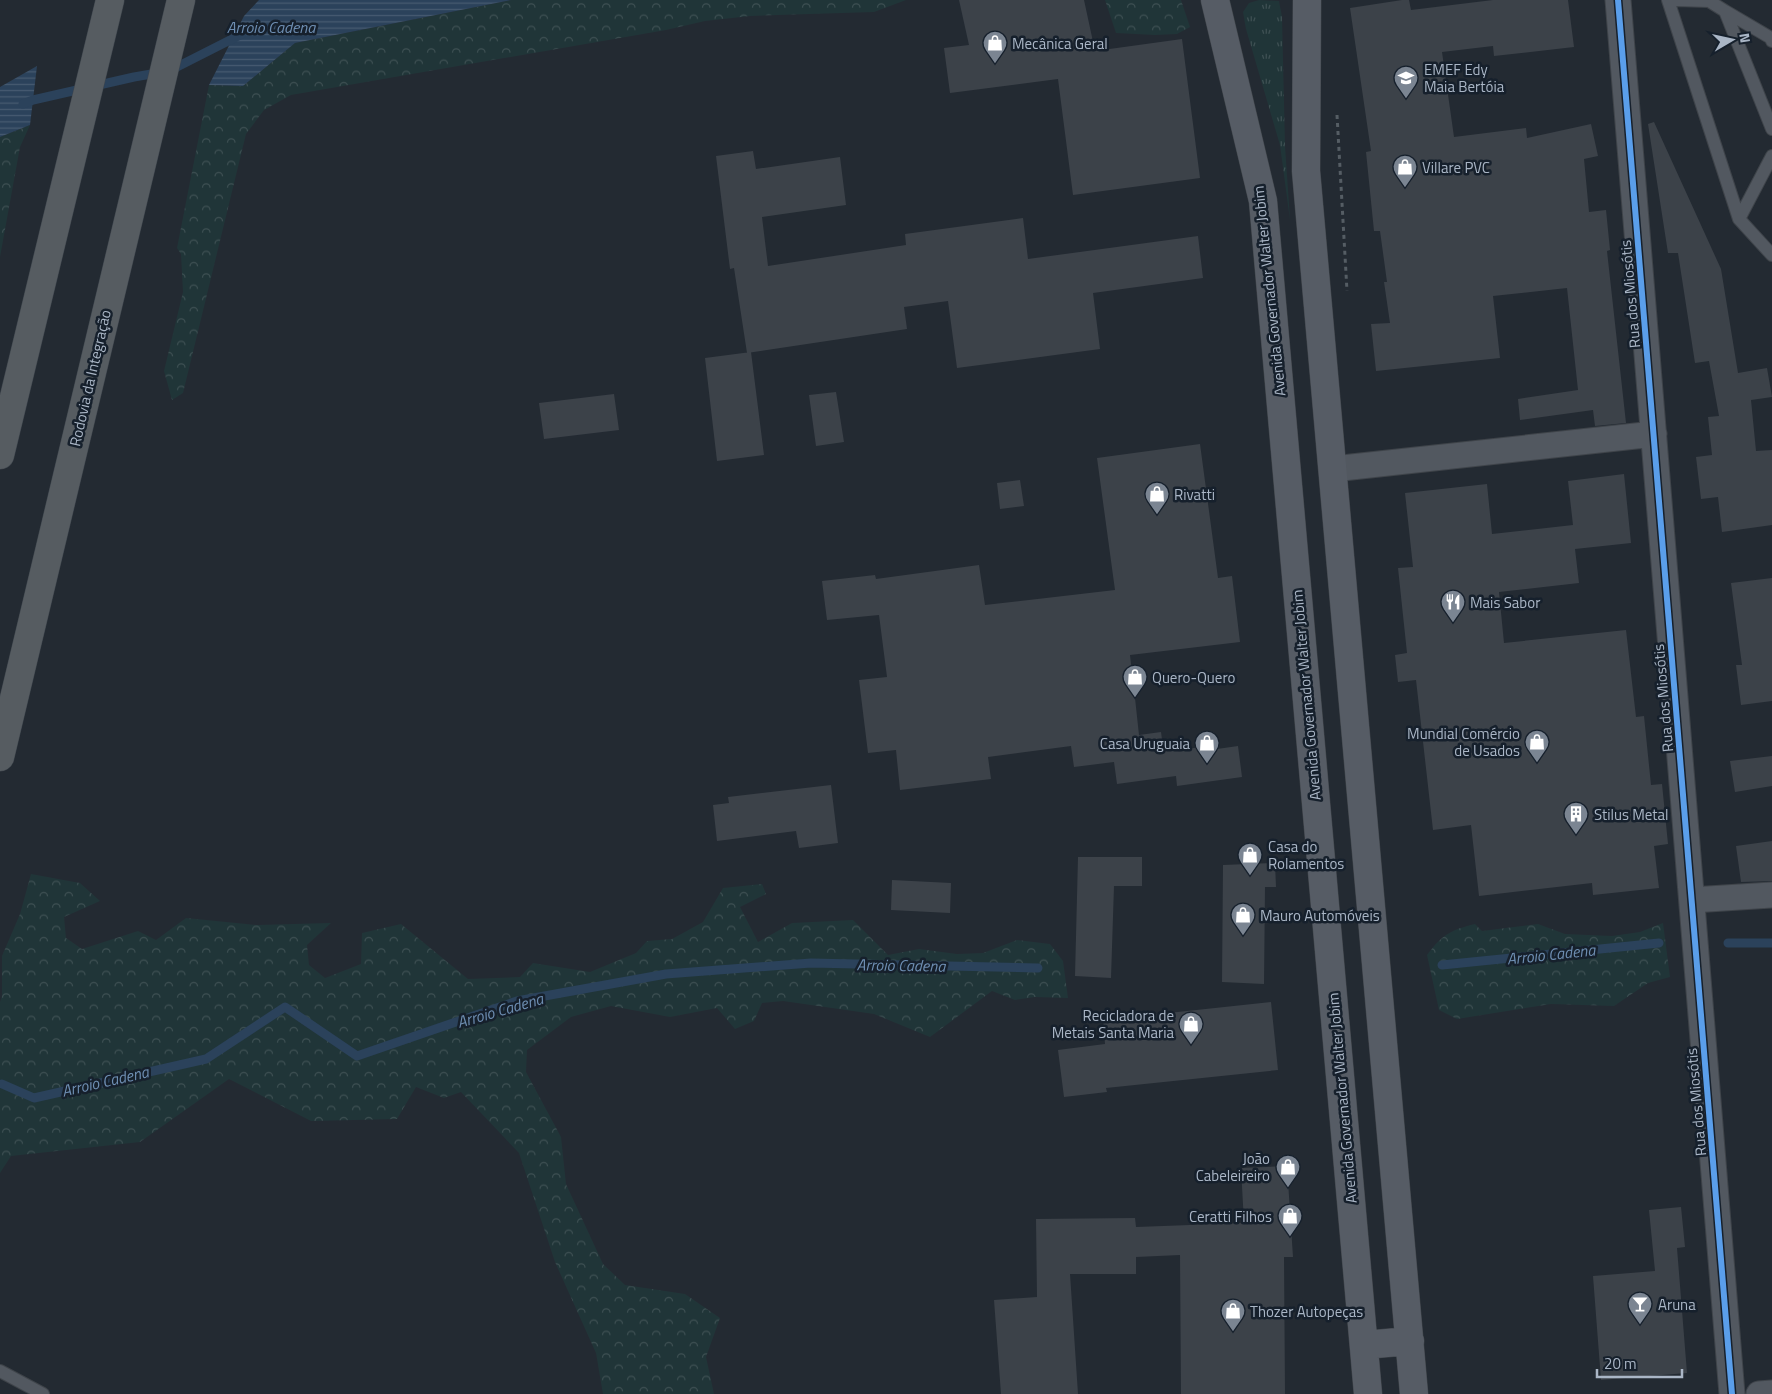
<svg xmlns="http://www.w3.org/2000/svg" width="1772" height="1394" font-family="'Titillium Web',sans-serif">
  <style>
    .grass { fill: url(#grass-tufts) }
    .forest { fill: url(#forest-crowns) }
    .water { fill: url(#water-rules) }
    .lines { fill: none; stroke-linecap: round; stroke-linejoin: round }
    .stream { stroke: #2b425b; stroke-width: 9 }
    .building { fill: #3c4249 }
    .service-casing { stroke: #3f444a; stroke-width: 14 }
    .minor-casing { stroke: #3f444a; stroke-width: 27 }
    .secondary-casing { stroke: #3f444a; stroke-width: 29 }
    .trunk-casing { stroke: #3f464e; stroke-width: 29 }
    .path { stroke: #555d64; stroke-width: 3; stroke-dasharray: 4 4; stroke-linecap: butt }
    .service { stroke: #525860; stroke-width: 12 }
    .minor { stroke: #525860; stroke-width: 25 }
    .secondary { stroke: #565c65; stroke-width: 28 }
    .trunk { stroke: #565c61; stroke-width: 28 }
    .cycleway-casing { stroke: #16202c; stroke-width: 9 }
    .cycleway { stroke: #5a9eea; stroke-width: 6 }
    .labels { text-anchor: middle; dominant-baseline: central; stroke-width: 5; stroke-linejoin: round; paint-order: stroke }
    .poi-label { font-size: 15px; fill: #aab6c6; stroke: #16202c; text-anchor: start }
    .street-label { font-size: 15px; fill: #aab6c6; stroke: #16202c }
    .water-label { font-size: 16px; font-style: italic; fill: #6e8eb2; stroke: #16202c }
  </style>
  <defs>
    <pattern id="grass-tufts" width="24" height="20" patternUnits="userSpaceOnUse" patternTransform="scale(1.25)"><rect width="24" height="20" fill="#203538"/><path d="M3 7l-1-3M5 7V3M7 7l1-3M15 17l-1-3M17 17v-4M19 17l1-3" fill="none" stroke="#3e5053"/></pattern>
    <pattern id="forest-crowns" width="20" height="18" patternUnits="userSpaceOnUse" patternTransform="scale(1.25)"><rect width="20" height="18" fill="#203538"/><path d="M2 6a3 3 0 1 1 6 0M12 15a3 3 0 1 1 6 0" fill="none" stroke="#3e5053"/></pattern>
    <pattern id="water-rules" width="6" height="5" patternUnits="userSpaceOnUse" patternTransform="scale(1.25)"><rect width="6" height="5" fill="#2b425b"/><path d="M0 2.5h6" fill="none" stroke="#475b71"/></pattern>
  </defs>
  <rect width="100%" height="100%" fill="#232a32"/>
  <path class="grass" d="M1259,0L1279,1L1282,17L1285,146L1290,220L1280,145L1246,29L1243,12L1249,3Z"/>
  <path class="forest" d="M511,0H906L874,12L750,16L705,21L666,30L291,95L264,110L246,134L183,393L172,400L164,371L183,292L181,254L177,248L209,85L243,86L295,43Z
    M1105,0H1181L1190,27L1177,34L1155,35L1116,33Z
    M30,125L20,147L0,257V137Z
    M31,874L80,883L100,901L64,917L66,938L82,949L138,931L156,940L186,918L257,925L331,923L307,945L309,965L325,978L361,964L362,933L401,924L468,979L520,977L533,963L590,972L636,953L647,941L672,939L703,922L723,888L762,884L766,894L740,907L758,942L792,923L853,920L888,955L919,949L957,954L983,953L1017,940L1050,944L1063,961L1068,998L1035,997L1015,1000L992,991L930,1037L874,1014L783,1001L762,1003L754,1021L735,1029L717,1008L670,1017L611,1006L571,1017L527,1050L526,1072L561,1137L566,1184L603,1264L625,1285L685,1294L720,1318L706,1357L714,1394H603L596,1353L555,1262L519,1153L461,1092L444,1098L416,1087L397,1119L311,1121L229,1079L140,1142L11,1156L0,1173V1002L2,996V956L20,914Z
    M1663,923L1670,977L1648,983L1614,1006L1551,1004L1457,1019L1439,1010L1427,955C1442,935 1450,930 1475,924L1482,931L1538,924L1565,934L1612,936L1640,932Z"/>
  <path class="water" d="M259,0H511L295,43L243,86L209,85L244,16Z
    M37,66L30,125L0,137V87Z"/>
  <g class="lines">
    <path class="stream" d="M23,104L33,100L134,77L169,71L242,34
      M1728,943H1772
      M1442,965L1659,943
      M2,1084L34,1098L206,1059L285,1007L357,1056L517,1001L666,974L811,963L1038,968"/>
  </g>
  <path class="building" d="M959,0H1084L1095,51L1182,39L1200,178L1073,195L1058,79L950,93L944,48L969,45Z
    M1402,0H1409L1411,10L1493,0H1568L1574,47L1494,56L1493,46L1442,52L1454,137L1526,128L1527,138L1591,124L1598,156L1584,159L1589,212L1606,210L1610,250L1607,251L1626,423L1595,426L1593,410L1520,420L1518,399L1578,390L1567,288L1493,296L1500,358L1376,371L1371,324L1390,323L1384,282H1387L1380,231H1374L1366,152L1371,151L1350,8Z
    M1654,122L1721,269L1738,373L1767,368L1772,397L1751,400L1756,451L1772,450V525L1722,532L1718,497L1701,499L1696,457L1712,455L1708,417L1719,416L1709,361L1695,363L1678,253H1668L1648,124Z
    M753,151L756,169L840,157L846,205L762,217L768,266L906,245L905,234L1023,218L1028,259L1198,236L1203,278L1093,293L1100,349L957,368L948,301L904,307L907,329L747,353L734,268L730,269L716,156Z
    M751,352L764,455L717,461L705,358Z
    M836,392L844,442L816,446L809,395Z
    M614,394L619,430L544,439L539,403Z
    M1200,444L1218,578L1232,576L1240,642L1130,655L1135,698L1139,735L1161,732L1163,747L1170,746L1171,751L1209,746L1210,750L1238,746L1242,777L1177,786L1176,776L1117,784L1114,762L1074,767L1071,746L988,757L991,779L900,790L896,750L868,753L859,680L887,677L879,615L827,620L822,581L875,575L876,579L979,565L985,605L1115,590L1097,458Z
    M1624,474L1631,543L1575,549L1579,583L1499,592L1504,643L1626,630L1636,717L1644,716L1651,785L1662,784L1668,844L1654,846L1659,888L1593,895L1592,883L1479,896L1471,825L1433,830L1416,680L1398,682L1395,655L1407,653L1398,568L1413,567L1405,493L1487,484L1492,534L1573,525L1568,481Z
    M1020,480L1024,506L1000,509L997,483Z
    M1772,578V701L1741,705L1736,665H1742L1731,583Z
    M1772,756V786L1735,792L1730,761Z
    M831,785L838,843L799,848L796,831L717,841L713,805L729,803L728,797Z
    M1772,841V881L1741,882L1736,846Z
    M1078,857H1142V886H1114L1111,978L1075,976Z
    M1275,863L1276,887H1265L1264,984L1222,982L1223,865Z
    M892,880L951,883L950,913L891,910Z
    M1271,1002L1278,1070L1106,1088L1107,1092L1064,1097L1058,1050L1105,1044L1103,1020Z
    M1287,1166L1293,1257H1284L1285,1394H1181L1180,1255L1136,1257V1274H1070L1078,1394H1001L994,1300L1037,1297L1036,1219L1135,1218L1136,1227L1244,1223L1241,1168Z
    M1681,1207L1685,1247L1677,1248L1687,1373L1601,1380L1593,1276L1655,1271L1649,1210Z"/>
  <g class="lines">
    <defs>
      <path id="service" d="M1668,0L1739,219L1772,255
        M1677,0L1709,1L1725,11L1772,129
        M1725,11L1771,38L1772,41
        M1739,219L1772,156
        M0,1371L43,1394"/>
      <path id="minor" d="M1618,0L1732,1394
        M1333,469L1654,434
        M1692,900L1772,895
        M1759,1394L1772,1393"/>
      <path id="secondary" d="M1215,0L1263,201L1368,1394
        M1307,0L1306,171L1414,1394
        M1364,1345L1410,1341"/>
      <path id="trunk" d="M0,455L110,0
        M0,757L181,0"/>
    </defs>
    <use href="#service" class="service-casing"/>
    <use href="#minor" class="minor-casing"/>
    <use href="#secondary" class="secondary-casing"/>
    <use href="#trunk" class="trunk-casing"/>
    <path class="path" d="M1337,115L1347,291"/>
    <use href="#service" class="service"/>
    <use href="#minor" class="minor"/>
    <use href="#secondary" class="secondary"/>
    <use href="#trunk" class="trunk"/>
    <defs>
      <path id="cycleway" d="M1618,0L1732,1394"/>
    </defs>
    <use href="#cycleway" class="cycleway-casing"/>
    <use href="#cycleway" class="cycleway"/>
  </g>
  <defs>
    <symbol id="shop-pin" viewBox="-11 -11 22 30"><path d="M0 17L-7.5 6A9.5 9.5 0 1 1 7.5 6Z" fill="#7b8592" stroke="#16202c"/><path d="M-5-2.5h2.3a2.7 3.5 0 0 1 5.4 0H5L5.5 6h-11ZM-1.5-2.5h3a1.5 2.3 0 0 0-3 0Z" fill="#fff"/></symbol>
    <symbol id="school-pin" viewBox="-11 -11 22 30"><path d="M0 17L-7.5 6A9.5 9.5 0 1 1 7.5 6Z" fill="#7b8592" stroke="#16202c"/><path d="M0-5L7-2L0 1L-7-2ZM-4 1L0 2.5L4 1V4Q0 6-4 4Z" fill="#fff"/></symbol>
    <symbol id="restaurant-pin" viewBox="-11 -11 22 30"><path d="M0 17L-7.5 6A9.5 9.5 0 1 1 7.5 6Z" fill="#7b8592" stroke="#16202c"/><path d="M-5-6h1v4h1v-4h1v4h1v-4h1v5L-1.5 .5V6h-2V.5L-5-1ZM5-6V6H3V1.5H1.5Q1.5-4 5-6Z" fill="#fff"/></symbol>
    <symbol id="building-pin" viewBox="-11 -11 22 30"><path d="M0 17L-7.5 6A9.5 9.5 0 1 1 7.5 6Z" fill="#7b8592" stroke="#16202c"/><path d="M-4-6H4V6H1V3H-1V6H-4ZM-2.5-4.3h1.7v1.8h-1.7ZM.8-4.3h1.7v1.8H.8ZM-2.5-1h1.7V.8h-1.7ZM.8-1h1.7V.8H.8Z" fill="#fff"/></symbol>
    <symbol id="bar-pin" viewBox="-11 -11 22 30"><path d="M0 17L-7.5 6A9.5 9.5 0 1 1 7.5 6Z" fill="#7b8592" stroke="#16202c"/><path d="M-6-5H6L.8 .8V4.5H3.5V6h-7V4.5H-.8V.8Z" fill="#fff"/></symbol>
  </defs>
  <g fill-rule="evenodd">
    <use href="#shop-pin" x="981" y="29" width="28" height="38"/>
    <use href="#school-pin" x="1392" y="64" width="28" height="38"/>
    <use href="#shop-pin" x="1391" y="153" width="28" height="38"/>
    <use href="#shop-pin" x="1143" y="480" width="28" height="38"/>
    <use href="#restaurant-pin" x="1439" y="588" width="28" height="38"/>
    <use href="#shop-pin" x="1121" y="663" width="28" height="38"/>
    <use href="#shop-pin" x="1523" y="728" width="28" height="38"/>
    <use href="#shop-pin" x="1193" y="729" width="28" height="38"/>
    <use href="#building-pin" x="1562" y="800" width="28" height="38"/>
    <use href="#shop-pin" x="1236" y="841" width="28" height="38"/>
    <use href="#shop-pin" x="1229" y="901" width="28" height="38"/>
    <use href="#shop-pin" x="1177" y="1010" width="28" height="38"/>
    <use href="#shop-pin" x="1274" y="1153" width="28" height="38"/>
    <use href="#shop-pin" x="1276" y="1202" width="28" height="38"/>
    <use href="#bar-pin" x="1626" y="1290" width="28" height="38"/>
    <use href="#shop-pin" x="1219" y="1297" width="28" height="38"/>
  </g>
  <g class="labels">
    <g class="poi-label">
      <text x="1012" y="43">Mecânica Geral</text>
      <text x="1424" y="69">EMEF Edy<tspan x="1424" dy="17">Maia Bertóia</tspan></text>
      <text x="1422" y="167">Villare PVC</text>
      <text x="1174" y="494">Rivatti</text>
      <text x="1470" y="602">Mais Sabor</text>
      <text x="1152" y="677">Quero-Quero</text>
      <text x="1520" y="733" text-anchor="end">Mundial Comércio<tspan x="1520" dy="17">de Usados</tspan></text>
      <text x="1190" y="743" text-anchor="end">Casa Uruguaia</text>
      <text x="1594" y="814">Stilus Metal</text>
      <text x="1268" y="846">Casa do<tspan x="1268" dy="17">Rolamentos</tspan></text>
      <text x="1260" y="915">Mauro Automóveis</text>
      <text x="1174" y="1015" text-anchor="end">Recicladora de<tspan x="1174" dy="17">Metais Santa Maria</tspan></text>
      <text x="1270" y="1158" text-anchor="end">João<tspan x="1270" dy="17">Cabeleireiro</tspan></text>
      <text x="1272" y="1216" text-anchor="end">Ceratti Filhos</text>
      <text x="1658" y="1304">Aruna</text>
      <text x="1250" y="1311">Thozer Autopeças</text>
    </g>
    <g class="street-label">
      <text transform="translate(1269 291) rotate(-96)">Avenida Governador Walter Jobim</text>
      <text transform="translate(1630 294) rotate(-95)">Rua dos Miosótis</text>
      <text transform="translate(90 378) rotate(-77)">Rodovia da Integração</text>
      <text transform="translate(1306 695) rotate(-95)">Avenida Governador Walter Jobim</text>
      <text transform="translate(1663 698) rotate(-95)">Rua dos Miosótis</text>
      <text transform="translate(1342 1098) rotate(-95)">Avenida Governador Walter Jobim</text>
      <text transform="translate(1696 1102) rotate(-95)">Rua dos Miosótis</text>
    </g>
    <g class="water-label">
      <text x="271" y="27">Arroio Cadena</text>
      <text transform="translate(1551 954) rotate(-6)">Arroio Cadena</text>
      <text transform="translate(901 965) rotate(1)">Arroio Cadena</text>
      <text transform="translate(500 1010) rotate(-16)">Arroio Cadena</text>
      <text transform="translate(105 1081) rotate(-13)">Arroio Cadena</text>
    </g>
  </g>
  <g transform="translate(1732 40) rotate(81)" stroke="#16202c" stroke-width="4" paint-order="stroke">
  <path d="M0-4L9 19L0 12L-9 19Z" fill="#aab6c6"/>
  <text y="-8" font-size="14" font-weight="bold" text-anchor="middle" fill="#aab6c6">N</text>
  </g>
  <path d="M1597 1369v8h85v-8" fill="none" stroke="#aab6c6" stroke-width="2.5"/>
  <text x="1604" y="1369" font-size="15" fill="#aab6c6" stroke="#16202c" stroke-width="4" paint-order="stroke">20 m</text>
</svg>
